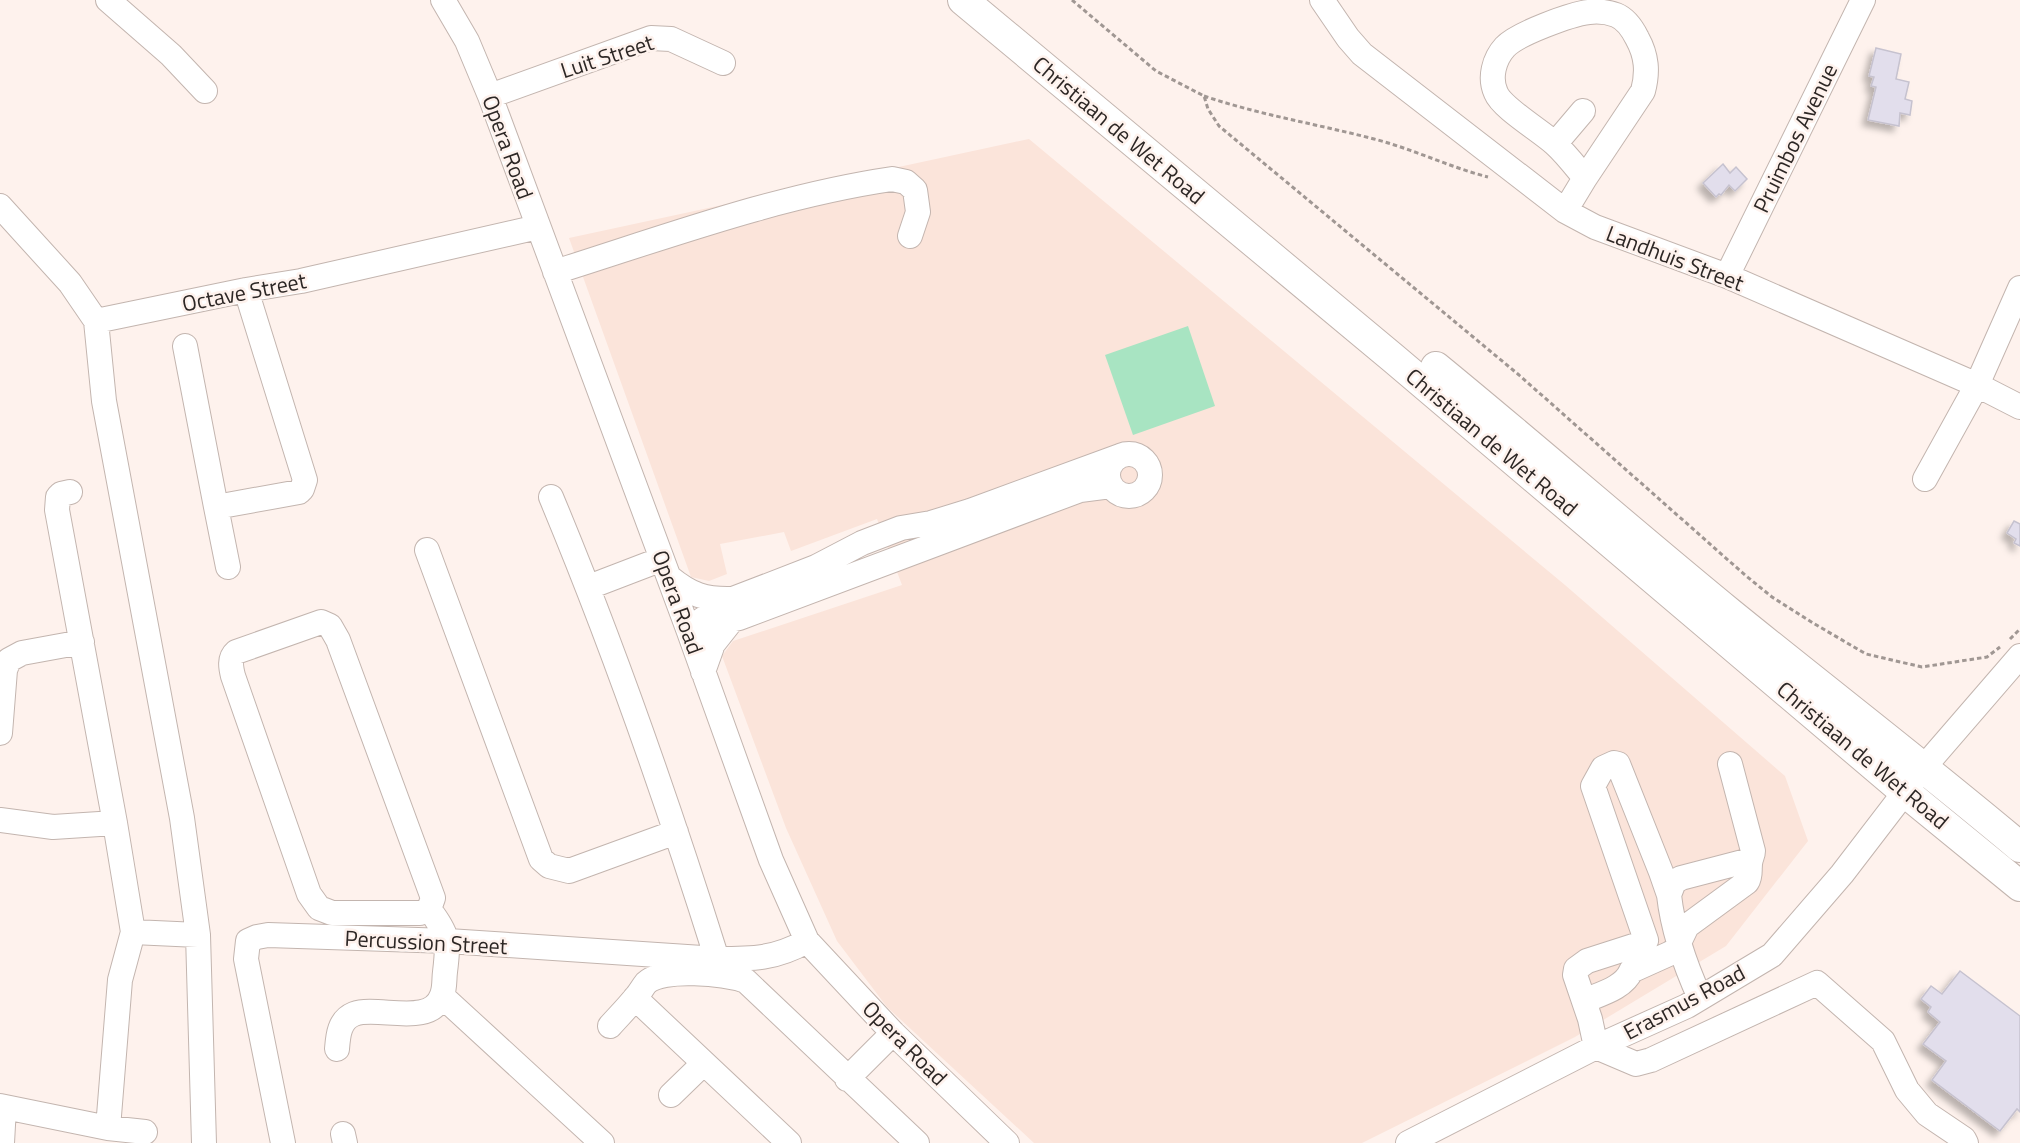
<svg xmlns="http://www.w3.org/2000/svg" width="2020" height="1143" font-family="'Titillium Web',sans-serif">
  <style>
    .built { fill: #fbe4da }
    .green { fill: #a8e4c2 }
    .building { fill: #e2deec; stroke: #c6c2cf; stroke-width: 1.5; filter: url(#shadow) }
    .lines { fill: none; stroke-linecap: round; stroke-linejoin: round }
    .minor-casing { stroke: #c3b5af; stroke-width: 26 }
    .major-casing { stroke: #c3b5af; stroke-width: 32 }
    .path { stroke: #a09793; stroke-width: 3; stroke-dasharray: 4.5 3; stroke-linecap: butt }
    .minor { stroke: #fff; stroke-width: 24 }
    .major { stroke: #fff; stroke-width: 30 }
    .labels { text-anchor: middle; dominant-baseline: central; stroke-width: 5; stroke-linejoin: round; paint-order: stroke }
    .street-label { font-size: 22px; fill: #2d2725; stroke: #fef2ed }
  </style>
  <defs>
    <filter id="shadow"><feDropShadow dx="-5.5" dy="5.5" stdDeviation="3" flood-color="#0004"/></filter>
  </defs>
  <rect width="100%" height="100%" fill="#fef2ed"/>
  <path class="built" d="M1029,139L1565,585L1785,776L1808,841L1726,946L1575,1037L1362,1143H1034L887,1007L837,941L786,828L722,656L733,641L902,585L877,519L791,551L784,532L720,544L727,574L709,581L691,577L569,238Z"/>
  <path class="green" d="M1188,326L1215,406L1133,435L1105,355Z"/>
  <path class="building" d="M1876,48L1901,54L1896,79L1909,82L1905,99L1912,101L1910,115L1900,113L1899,126L1868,120L1876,87L1871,86L1874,77L1869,76Z
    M1723,164L1730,173L1736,167L1747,179L1735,191L1729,185L1721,195L1719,194L1716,197L1703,183Z
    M2014,521L2020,524V546L2014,543L2016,539L2007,533Z
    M1960,971L2020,1016V1112L2017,1109L2000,1131L1932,1080L1946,1061L1923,1044L1940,1022L1928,1012L1931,1007L1921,999L1931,986L1942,994Z"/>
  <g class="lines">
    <defs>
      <path id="minor" d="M108,0L171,55L205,91
        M443,0L467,41L490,96L688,629L771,860L807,941L893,1033L1007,1143
        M1322,0L1348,38L1362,54L1565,211L1595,227L1727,276L1977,385L2020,407
        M490,96L651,38L671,39L723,63
        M1555,144L1583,111
        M0,206L70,283L96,321L246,290L301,281L538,227
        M1565,211L1585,178L1643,91C1648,72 1647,56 1637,38C1633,30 1626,19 1616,15C1608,12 1598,11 1589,12C1571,14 1517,34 1505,47C1494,59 1489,78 1496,93C1502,108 1541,131 1555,144C1566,154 1575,166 1585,178
        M555,272C666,237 777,196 892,179L906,182L915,190L918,212L910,236
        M1727,276L1863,0
        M96,321L104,401L182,818L198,935L204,1143
        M185,346L216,507L299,492L302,489L305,480L246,290
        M1108 475a21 21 0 1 1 42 0a21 21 0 1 1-42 0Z
        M1925,479L1977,385L2020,288
        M70,492L61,494L58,497L57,510L115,823L133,932L120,980L108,1128
        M551,497C614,648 668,803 717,959
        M216,507L228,567
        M427,550L541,859L549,866L569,871L676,832
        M669,577C691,595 705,600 733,599
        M589,587L662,559
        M321,622L330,626L338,640L433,898L429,909L420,913H332L319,908L309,894L233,676C231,668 229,658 236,652Z
        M703,626L739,618L1080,490L1111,486
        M688,629L733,599L816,567L862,543L901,528L931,523L970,511L1120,456
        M703,672L713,644L732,620
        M0,733L5,670L9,660L22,653L82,642
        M0,820L53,827L115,823
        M1669,895C1673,931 1685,965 1700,998
        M133,932L198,935
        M442,996L602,1143
        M635,998L789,1143
        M1584,1001C1600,994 1624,988 1631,971L1671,953L1676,949L1687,926L1747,882C1752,874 1748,868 1751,859C1752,856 1753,854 1753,851L1730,764
        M610,1026C618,1017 627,1008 635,998C639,994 642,988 646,983C663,967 725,974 746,981L917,1143
        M1596,1047L1590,1019L1575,975L1576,969L1587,961L1643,943L1646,940L1593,786L1603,768L1614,763L1618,764L1661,872L1669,895L1674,882L1681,878L1750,860
        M1596,1047L1636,1064L1651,1060L1817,983L1883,1041L1907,1090L1927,1114L1964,1139L1966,1143
        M337,1049C338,1036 339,1020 354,1014C378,1005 431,1028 442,995C445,988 444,979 445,972C449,940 448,934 429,909
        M847,1079L893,1033
        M671,1095L704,1063
        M0,1106L108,1128L145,1132
        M343,1134L345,1143
        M2,1143L4,1107
        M283,1143L246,959L248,941L257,937L268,935L448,941L717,959C753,959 775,959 807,941
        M1408,1143L1596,1047L1687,1006L1772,955L1842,874L1924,767L2020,656"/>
      <path id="major" d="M963,0L1393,358L1905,792L2020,886
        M1436,367C1535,448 1632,533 1731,614C1827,692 1925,767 2020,847"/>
    </defs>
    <use href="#minor" class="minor-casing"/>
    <use href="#major" class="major-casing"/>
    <path class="path" d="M1072,0L1156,71L1204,96L1208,109L1219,126L1519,375L1745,575L1772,597L1813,623L1866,654L1922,667L1987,657L2000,647
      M1204,96C1260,115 1317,124 1374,139C1413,149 1449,167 1488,177
      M2010,639L2020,629"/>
    <use href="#minor" class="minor"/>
    <use href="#major" class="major"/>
  </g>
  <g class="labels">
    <g class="street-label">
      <text transform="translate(607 56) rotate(-18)">Luit Street</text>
      <text transform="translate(1119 130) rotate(40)">Christiaan de Wet Road</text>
      <text transform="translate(1795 138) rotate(-64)">Pruimbos Avenue</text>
      <text transform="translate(508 147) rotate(70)">Opera Road</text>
      <text transform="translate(1675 258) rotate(21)">Landhuis Street</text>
      <text transform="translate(244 292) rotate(-11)">Octave Street</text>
      <text transform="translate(1492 442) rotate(40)">Christiaan de Wet Road</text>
      <text transform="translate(678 602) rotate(70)">Opera Road</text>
      <text transform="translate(1863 755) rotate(40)">Christiaan de Wet Road</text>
      <text transform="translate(426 942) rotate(3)">Percussion Street</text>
      <text transform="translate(1684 1002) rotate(-28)">Erasmus Road</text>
      <text transform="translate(905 1043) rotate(45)">Opera Road</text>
    </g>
  </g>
</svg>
